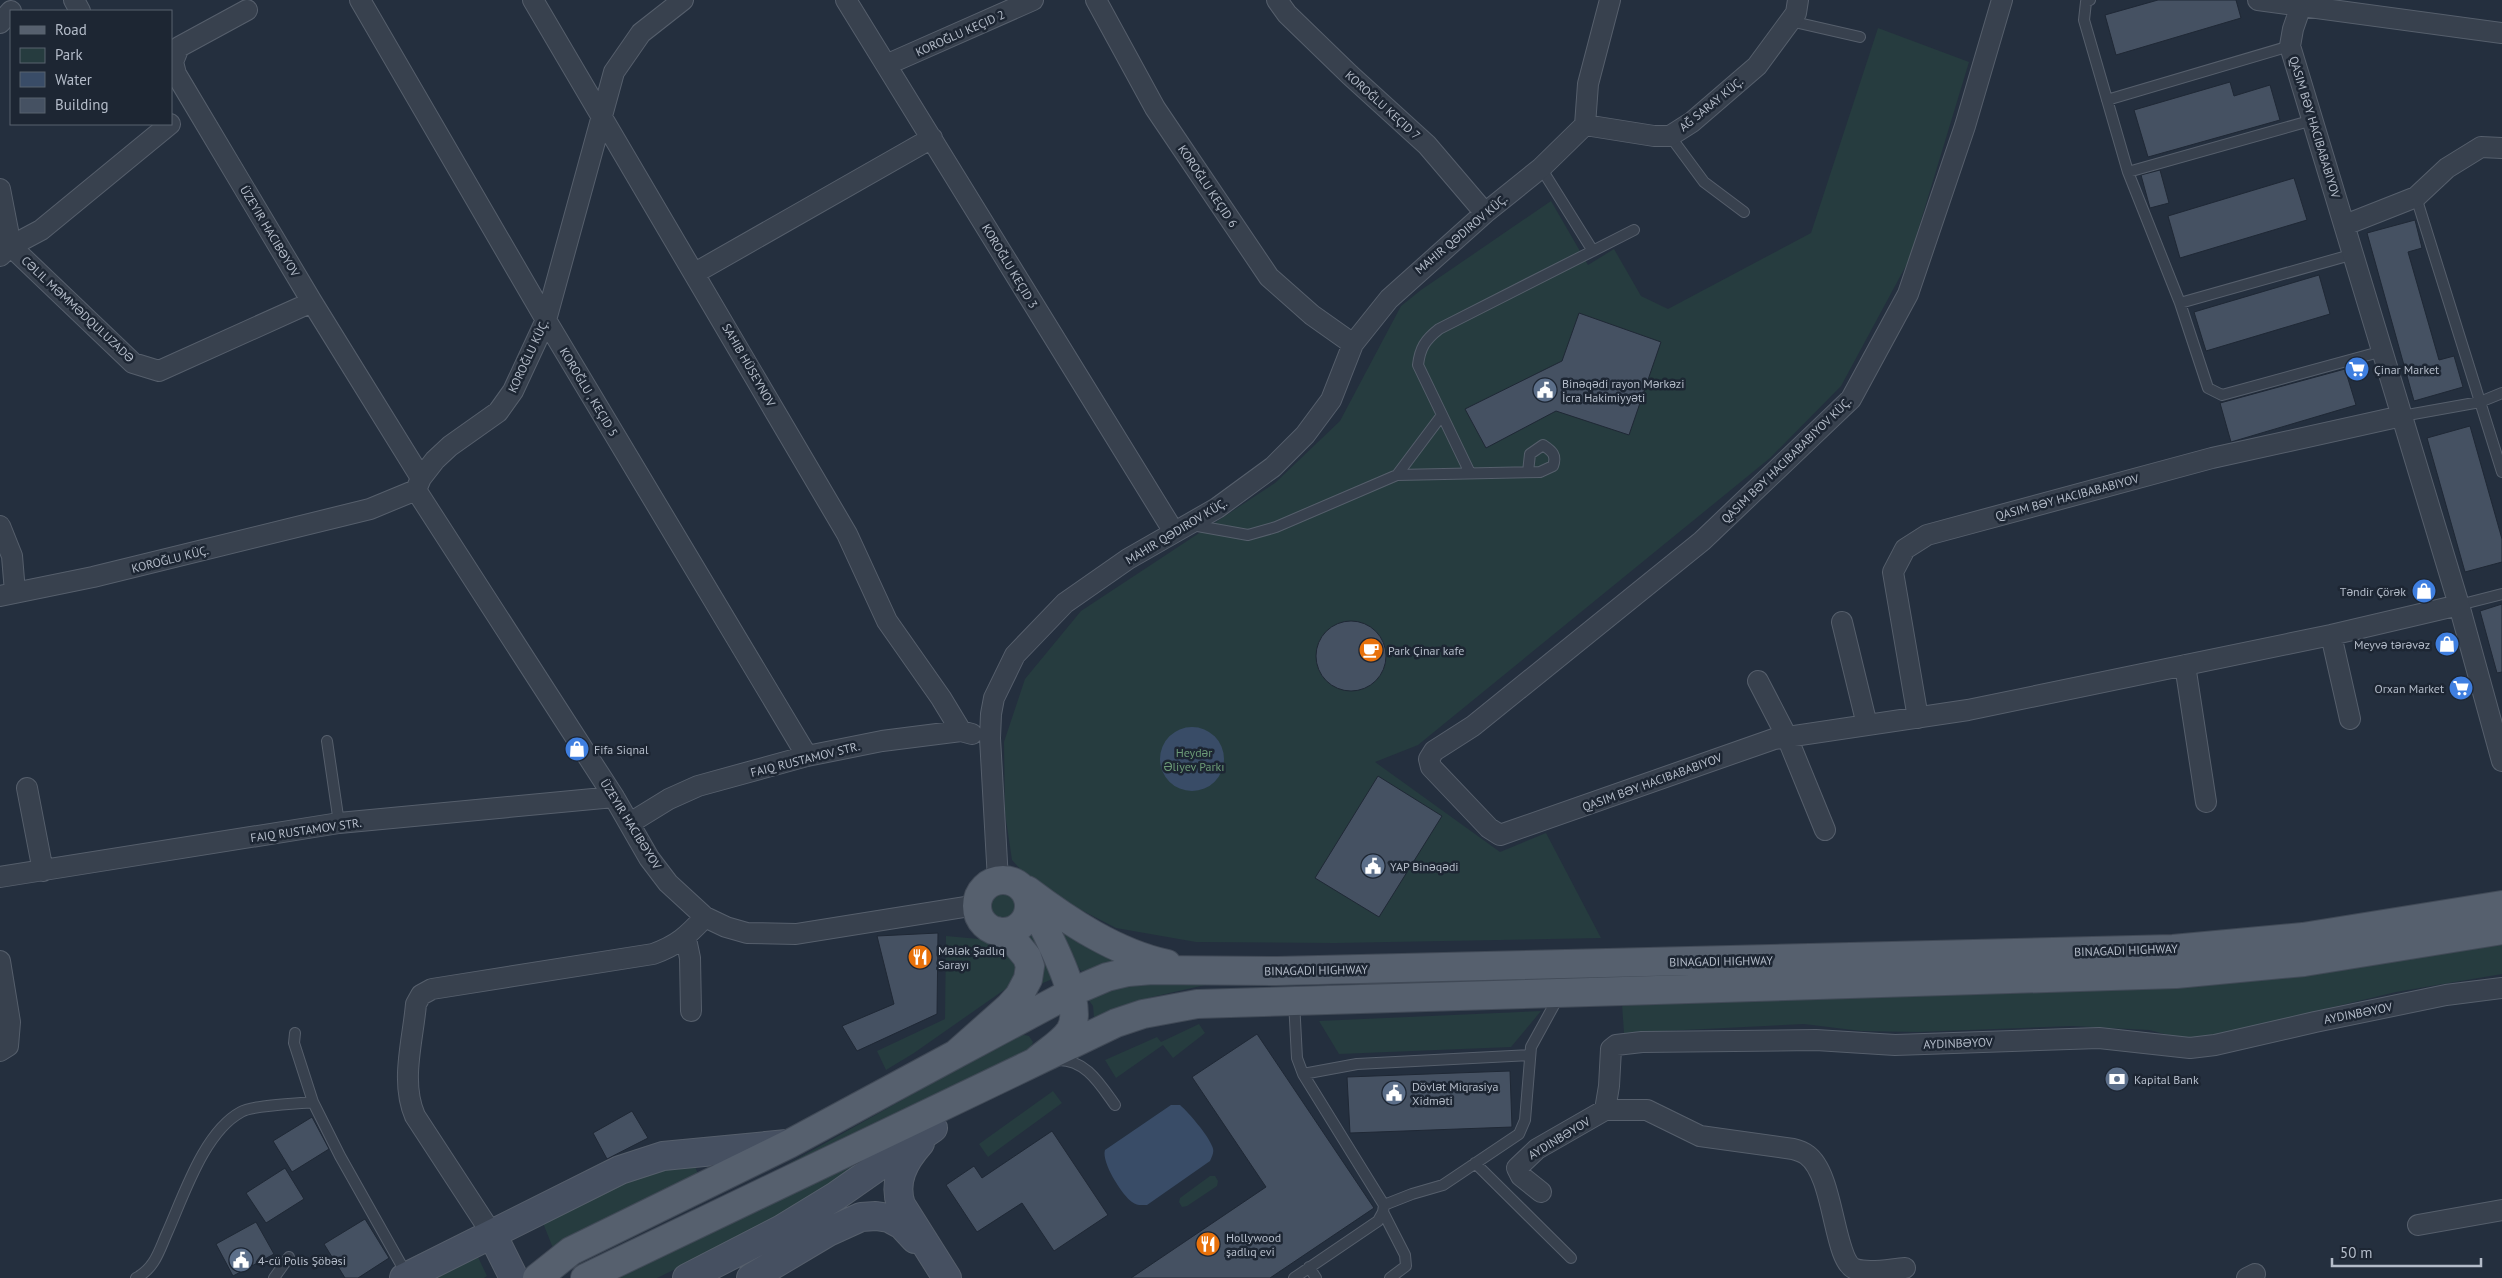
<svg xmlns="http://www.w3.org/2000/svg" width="2502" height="1278" font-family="'PT Sans',sans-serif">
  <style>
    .green { fill: #263c3f }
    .water { fill: #394c67 }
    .building { fill: #455162; stroke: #1f2835 }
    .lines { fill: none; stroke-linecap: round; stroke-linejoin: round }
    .lane-casing { stroke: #565f6c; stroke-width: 12 }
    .street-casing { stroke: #565f6c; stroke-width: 22 }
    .secondary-casing { stroke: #565f6c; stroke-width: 30 }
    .primary-casing { stroke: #414a57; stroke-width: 30 }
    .lane { stroke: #38414e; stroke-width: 10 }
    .street { stroke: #38414e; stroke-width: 20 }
    .secondary { stroke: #465061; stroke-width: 28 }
    .primary { stroke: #56606e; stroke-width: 28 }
    .labels { text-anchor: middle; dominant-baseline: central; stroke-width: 5; stroke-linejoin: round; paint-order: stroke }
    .street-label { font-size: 12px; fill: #b4bcc9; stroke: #1d2633 }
    .poi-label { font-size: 12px; fill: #b4bcc9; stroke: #1d2633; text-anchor: start }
    .park-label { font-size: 12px; fill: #6b9a76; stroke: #1d2633 }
  </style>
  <rect width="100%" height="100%" fill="#242f3e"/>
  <path class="green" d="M1878,28L1969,62L1909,260L1841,386L1770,458L1418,745L1375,762L1500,852L1546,833L1601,938L1335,943L1196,942L1116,928L1060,899L1029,879L1012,860L1005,813L1004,742L1025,679L1081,611L1275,483L1340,421L1401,306L1421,290L1551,201L1588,265L1614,249L1641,296L1668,309L1811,233Z
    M986 906a17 17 0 1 1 34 0a17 17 0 1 1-34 0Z
    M1050,923L1130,960L1081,971Z
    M1037,932L1057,977L1036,986L1028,938Z
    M946,936L1001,941L1019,964L1014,983L914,1053L886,1070L877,1051L945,1019Z
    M2502,945V974L2396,992L2204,1038L2176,1037L2149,1030L2072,1026L1918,1032L1861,1031L1804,1024L1624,1033L1622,1004L2172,988Z
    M1223,981L1152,997L1094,1018L1093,1006L1085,995L1137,982Z
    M1541,1011L1511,1047L1339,1054L1319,1021Z
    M1199,1024L1205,1033L1173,1058L1163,1045L1116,1078L1105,1060L1157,1037L1161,1042Z
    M1020,1034L1029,1036L1033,1042L1030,1050L781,1168Z
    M1053,1091L1062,1103L988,1157L979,1144Z
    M893,1141L834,1186L686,1264L657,1278H611Z
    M694,1164L698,1174L553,1248L543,1223L637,1174Z
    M1210,1176H1215L1218,1181L1217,1186L1187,1206L1182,1207L1179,1202L1180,1198Z
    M478,1257L487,1276L484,1278H436Z"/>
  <path class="water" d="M1160 759a32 32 0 1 1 64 0a32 32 0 1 1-64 0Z
    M1171,1105H1180C1189,1113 1208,1135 1212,1146C1215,1152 1212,1156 1210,1161L1147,1205C1141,1205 1137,1206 1132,1202C1122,1195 1101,1162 1105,1150Z"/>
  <path class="building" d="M2158,0H2236L2241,18L2116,55L2105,15Z
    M2230,82L2234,96L2270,85L2280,120L2148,157L2134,110Z
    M2160,170L2169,203L2150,208L2141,175Z
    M2294,178L2307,220L2180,258L2168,216Z
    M2415,220L2422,248L2408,252L2439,360L2454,356L2463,387L2414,401L2367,233Z
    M2319,275L2330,314L2206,351L2194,312Z
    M1579,313L1661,342L1629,435L1556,411L1486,448L1465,409L1562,361Z
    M2345,369L2356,405L2231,442L2220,403Z
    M2470,426L2502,539V562L2465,572L2427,438Z
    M2502,604V672L2497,673L2480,611Z
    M1316 656a35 35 0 1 1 70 0a35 35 0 1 1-70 0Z
    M1378,776L1442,816L1379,917L1315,878Z
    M938,933L937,1014L857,1051L842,1026L894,1004L877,936Z
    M1257,1034L1374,1208L1270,1278H1131L1266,1187L1192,1077Z
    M1510,1071L1512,1127L1350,1133L1347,1077Z
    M632,1111L648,1138L607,1159L593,1133Z
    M312,1117L329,1149L292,1172L273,1141Z
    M1052,1131L1108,1215L1054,1251L1022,1203L977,1232L946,1185L974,1166L982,1178Z
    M285,1168L304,1199L266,1223L246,1193Z
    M365,1219L389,1258L358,1278H345L324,1244Z
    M256,1222L274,1254L233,1276L216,1244Z"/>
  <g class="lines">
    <defs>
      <path id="lane" d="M2090,0L2086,2L2084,20L2128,172L2180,303L2208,388L2222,395L2383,351
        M1790,21L1860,37
        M2107,100L2290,46
        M1670,136L1704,182L1744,212
        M1541,168L1593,251
        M2128,172L2313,120
        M2416,197L2502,472
        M2180,303L2354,254
        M2402,416L2480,402L2502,393
        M1470,473L1418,365C1420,348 1425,340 1439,329L1634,230
        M1397,475L1442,415
        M1192,525L1248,535L1276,527L1397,475L1540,472L1553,466C1557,455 1552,451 1543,445L1530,454L1528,472
        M2459,605L2502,594
        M327,741L339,823
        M295,1033L294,1043L313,1102L340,1156L407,1275
        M1056,1060C1085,1058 1100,1084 1115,1105
        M1303,1074L1357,1064L1530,1055
        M1475,1163L1571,1258
        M1384,1205L1412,1194L1443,1185L1519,1134L1525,1120L1531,1047L1559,996
        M1383,1212L1405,1255L1406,1266L1390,1278
        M1309,1267L1316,1278
        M136,1278C155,1268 159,1251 167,1233C184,1195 204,1132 241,1112C252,1105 297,1104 313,1102
        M274,1278L289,1257
        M1294,1278L1378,1221L1383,1212L1384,1205L1303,1074L1297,1058L1294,1001"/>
      <path id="street" d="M74,0L80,11
        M360,0L546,320L807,756
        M533,0L847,534L887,621L941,698L961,731
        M846,0L1174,532
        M1096,0L1155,108L1269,277L1312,315L1353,344
        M1277,0L1287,14L1350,75L1427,145L1485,213
        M2002,0L1965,126L1908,294L1851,399L1702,541L1473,726L1434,751L1429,759L1431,767L1489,828L1500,835L1774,739L1968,710L2331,635L2459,605
        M2258,0L2502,33
        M2303,0L2293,29L2290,46L2459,605L2502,761
        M247,10L179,47L173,62L176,74L312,302L421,478
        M0,23L11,11
        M886,65L1033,0
        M1585,125L1654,136H1670L1692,122L1757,66L1796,13L1798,0
        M1585,125L1588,84L1610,0
        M0,189L11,246
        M2345,225L2416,197L2447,168L2481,147L2502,148
        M0,236L133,363L159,371L312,302
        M0,256L11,246L41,230L170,124
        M695,273L932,138
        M416,490L614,797L649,858L668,883L705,917L726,927L747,933L796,934L977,905
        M0,526L12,556L15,592
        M0,596L93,577L370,509L416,490L421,478L435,460L450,446L498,412L513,391L546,320L614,72L641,33L683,0
        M1842,622L1867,725
        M2331,635L2350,719
        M2185,665L2206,802
        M1758,681L1787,737L1825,830
        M1918,718L1893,572L1905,549L1927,535L2212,458L2402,416
        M27,788L43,871
        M630,823L669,799L698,786L807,756L882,741L961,731L972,734
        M0,877L339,823L614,797
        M998,880L990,738L991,714L994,698L1015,655L1065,603L1128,559L1217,508L1273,467L1305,435L1331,400L1353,344L1389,299L1485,213L1541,168L1585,125
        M686,939L690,958L691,1011
        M0,961L10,1022L8,1046L0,1051
        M1605,1110H1647L1700,1136L1793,1149C1797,1150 1803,1152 1807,1155C1835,1175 1833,1261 1855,1269C1870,1274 1890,1269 1905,1268
        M1541,1192L1521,1176L1517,1168L1537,1149L1605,1110L1609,1086L1611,1049L1616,1045L1642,1042L1816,1040L1895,1045L2099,1038L2190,1048L2215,1045L2315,1022L2446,995L2502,988
        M2418,1225L2502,1210
        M492,1234L415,1116C400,1082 413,1040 416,1004L421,995L432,989L653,954C678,945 687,936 705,917
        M2247,1278L2255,1274"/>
      <path id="secondary" d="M920,1143C904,1161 893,1181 901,1205L947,1278
        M492,1234L514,1278
        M404,1278L620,1170L663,1156L787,1144
        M687,1278L782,1229L836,1196L933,1128
        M751,1278L828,1232L861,1217L876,1216L889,1218L902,1225L915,1239"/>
      <path id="primary" d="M977 906a26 26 0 1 1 52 0a26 26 0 1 1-52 0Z
        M1027,890C1068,921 1116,953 1167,964
        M956,1054L1072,992L1107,977L1128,972L1152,970L1277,971L2173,949L2303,937L2502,905
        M1035,1062L1116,1023L1143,1014L1197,1004L2176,974L2304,962L2502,930
        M537,1278L571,1251L789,1144L956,1054L1009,1007L1019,996L1028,979L1030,966L1027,957L1013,940L997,931
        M585,1278L1035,1062C1046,1052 1062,1043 1070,1031C1088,1002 1041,924 1028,895"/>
    </defs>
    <use href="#lane" class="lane-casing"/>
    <use href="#street" class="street-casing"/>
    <use href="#secondary" class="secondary-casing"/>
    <use href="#primary" class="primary-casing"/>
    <use href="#lane" class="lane"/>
    <use href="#street" class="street"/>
    <use href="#secondary" class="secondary"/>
    <use href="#primary" class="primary"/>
  </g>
  <defs>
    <symbol id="supermarket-disc" viewBox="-11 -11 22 22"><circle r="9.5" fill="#3f7fe0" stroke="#1d2633"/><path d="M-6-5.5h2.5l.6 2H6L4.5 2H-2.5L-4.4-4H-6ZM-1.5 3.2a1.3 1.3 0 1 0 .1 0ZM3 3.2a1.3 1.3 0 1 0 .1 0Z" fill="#fff"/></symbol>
    <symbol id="civic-disc" viewBox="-11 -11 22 22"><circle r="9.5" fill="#5c6f8a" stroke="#1d2633"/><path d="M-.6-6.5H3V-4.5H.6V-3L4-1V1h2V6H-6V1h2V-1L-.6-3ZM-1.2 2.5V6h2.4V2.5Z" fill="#fff"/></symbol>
    <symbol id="shop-disc" viewBox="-11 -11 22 22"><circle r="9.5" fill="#3f7fe0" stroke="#1d2633"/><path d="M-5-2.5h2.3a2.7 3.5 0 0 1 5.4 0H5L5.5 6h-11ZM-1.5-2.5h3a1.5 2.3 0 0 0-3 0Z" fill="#fff"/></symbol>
    <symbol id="cafe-disc" viewBox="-11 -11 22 22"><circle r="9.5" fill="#e8710a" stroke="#1d2633"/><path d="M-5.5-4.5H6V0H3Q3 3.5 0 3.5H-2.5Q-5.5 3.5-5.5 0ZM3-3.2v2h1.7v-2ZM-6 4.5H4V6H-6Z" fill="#fff"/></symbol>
    <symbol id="restaurant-disc" viewBox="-11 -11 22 22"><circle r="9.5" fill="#e8710a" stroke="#1d2633"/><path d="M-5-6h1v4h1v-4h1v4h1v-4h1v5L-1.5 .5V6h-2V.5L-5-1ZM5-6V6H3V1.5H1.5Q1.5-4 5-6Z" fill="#fff"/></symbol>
    <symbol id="bank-disc" viewBox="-11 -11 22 22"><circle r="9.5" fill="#5c6f8a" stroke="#1d2633"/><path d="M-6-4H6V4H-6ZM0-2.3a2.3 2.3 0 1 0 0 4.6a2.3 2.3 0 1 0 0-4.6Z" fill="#fff"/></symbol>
  </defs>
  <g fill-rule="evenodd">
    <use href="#supermarket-disc" x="2343" y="355" width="28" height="28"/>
    <use href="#civic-disc" x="1531" y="376" width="28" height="28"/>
    <use href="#shop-disc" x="2410" y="577" width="28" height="28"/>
    <use href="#shop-disc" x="2433" y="630" width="28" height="28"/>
    <use href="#cafe-disc" x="1357" y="636" width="28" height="28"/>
    <use href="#supermarket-disc" x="2447" y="674" width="28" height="28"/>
    <use href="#shop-disc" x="563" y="735" width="28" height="28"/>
    <use href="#civic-disc" x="1359" y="852" width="28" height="28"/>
    <use href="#restaurant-disc" x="906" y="943" width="28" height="28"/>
    <use href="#bank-disc" x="2103" y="1065" width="28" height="28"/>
    <use href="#civic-disc" x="1380" y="1079" width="28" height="28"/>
    <use href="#restaurant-disc" x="1194" y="1230" width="28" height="28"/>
    <use href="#civic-disc" x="227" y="1246" width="28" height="28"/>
  </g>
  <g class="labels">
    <g class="street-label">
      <text transform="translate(960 33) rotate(-24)">KOROĞLU KEÇID 2</text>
      <text transform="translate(1711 104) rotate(-39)">AĞ SARAY KÜÇ.</text>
      <text transform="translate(1383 105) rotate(42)">KOROĞLU KEÇID 7</text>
      <text transform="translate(2315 127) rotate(73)">QASIM BƏY HACIBABABIYOV</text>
      <text transform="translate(1208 186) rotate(56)">KOROĞLU KEÇID 6</text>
      <text transform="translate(270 231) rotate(59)">ÜZEYIR HACIBƏYOV</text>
      <text transform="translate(1461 234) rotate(-40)">MAHIR QƏDIROV KÜÇ.</text>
      <text transform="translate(1010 266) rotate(59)">KOROĞLU KEÇID 3</text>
      <text transform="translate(78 309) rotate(43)">CƏLIL MƏMMƏDQULUZADƏ</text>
      <text transform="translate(528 356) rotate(-65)">KOROĞLU KÜÇ.</text>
      <text transform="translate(749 365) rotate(60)">SAHIB HÜSEYNOV</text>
      <text transform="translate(589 392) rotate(59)">KOROĞLU , KEÇID 5</text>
      <text transform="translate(1786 460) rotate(-44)">QASIM BƏY HACIBABABIYOV KÜÇ.</text>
      <text transform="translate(2067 497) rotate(-15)">QASIM BƏY HACIBABABIYOV</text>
      <text transform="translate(1176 531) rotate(-31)">MAHIR QƏDIROV KÜÇ.</text>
      <text transform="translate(170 559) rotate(-14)">KOROĞLU KÜÇ.</text>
      <text transform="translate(805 759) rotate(-14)">FAIQ RUSTAMOV STR.</text>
      <text transform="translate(1652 782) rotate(-20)">QASIM BƏY HACIBABABIYOV</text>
      <text transform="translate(631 824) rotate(58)">ÜZEYIR HACIBƏYOV</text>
      <text transform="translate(306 830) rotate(-8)">FAIQ RUSTAMOV STR.</text>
      <text transform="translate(2126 950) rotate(-2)">BINAGADI HIGHWAY</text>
      <text transform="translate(1721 961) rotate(-1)">BINAGADI HIGHWAY</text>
      <text transform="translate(1316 970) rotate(-1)">BINAGADI HIGHWAY</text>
      <text transform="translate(2358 1013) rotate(-11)">AYDINBƏYOV</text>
      <text transform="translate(1958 1043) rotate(-2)">AYDINBƏYOV</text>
      <text transform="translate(1559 1138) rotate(-31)">AYDINBƏYOV</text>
    </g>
    <g class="poi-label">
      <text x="2374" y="369">Çinar Market</text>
      <text x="1562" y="383">Binəqədi rayon Mərkəzi<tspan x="1562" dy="14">İcra Hakimiyyəti</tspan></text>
      <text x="2406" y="591" text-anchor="end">Təndir Çörək</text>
      <text x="2430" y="644" text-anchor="end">Meyvə tərəvəz</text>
      <text x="1388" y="650">Park Çinar kafe</text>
      <text x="2444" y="688" text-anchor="end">Orxan Market</text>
      <text x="594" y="749">Fifa Siqnal</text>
      <text x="1390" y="866">YAP Binəqədi</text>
      <text x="938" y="950">Mələk Şadlıq<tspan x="938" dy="14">Sarayı</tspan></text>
      <text x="2134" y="1079">Kapital Bank</text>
      <text x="1412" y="1086">Dövlət Miqrasiya<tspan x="1412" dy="14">Xidməti</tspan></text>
      <text x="1226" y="1237">Hollywood<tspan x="1226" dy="14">şadlıq evi</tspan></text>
      <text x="258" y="1260">4-cü Polis Şöbəsi</text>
    </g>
    <g class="park-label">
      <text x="1194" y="752">Heydər<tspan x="1194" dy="14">Əliyev Parkı</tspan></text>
    </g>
  </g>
  <rect x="10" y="10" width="162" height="115" fill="#1d2633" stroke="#59626f"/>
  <rect x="20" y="26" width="25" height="8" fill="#56606e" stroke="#59626f"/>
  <text x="55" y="35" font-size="15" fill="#b4bcc9">Road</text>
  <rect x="20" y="48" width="25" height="15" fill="#263c3f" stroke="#59626f"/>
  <text x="55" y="60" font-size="15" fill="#b4bcc9">Park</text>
  <rect x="20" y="72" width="25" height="15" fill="#394c67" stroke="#59626f"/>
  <text x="55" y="85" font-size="15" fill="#b4bcc9">Water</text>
  <rect x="20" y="98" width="25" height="15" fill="#455162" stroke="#59626f"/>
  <text x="55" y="110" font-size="15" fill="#b4bcc9">Building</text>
  <path d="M2332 1258v8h149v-8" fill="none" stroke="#b4bcc9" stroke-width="2.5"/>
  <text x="2340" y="1258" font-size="15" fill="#b4bcc9" stroke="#1d2633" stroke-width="4" paint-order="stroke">50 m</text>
</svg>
